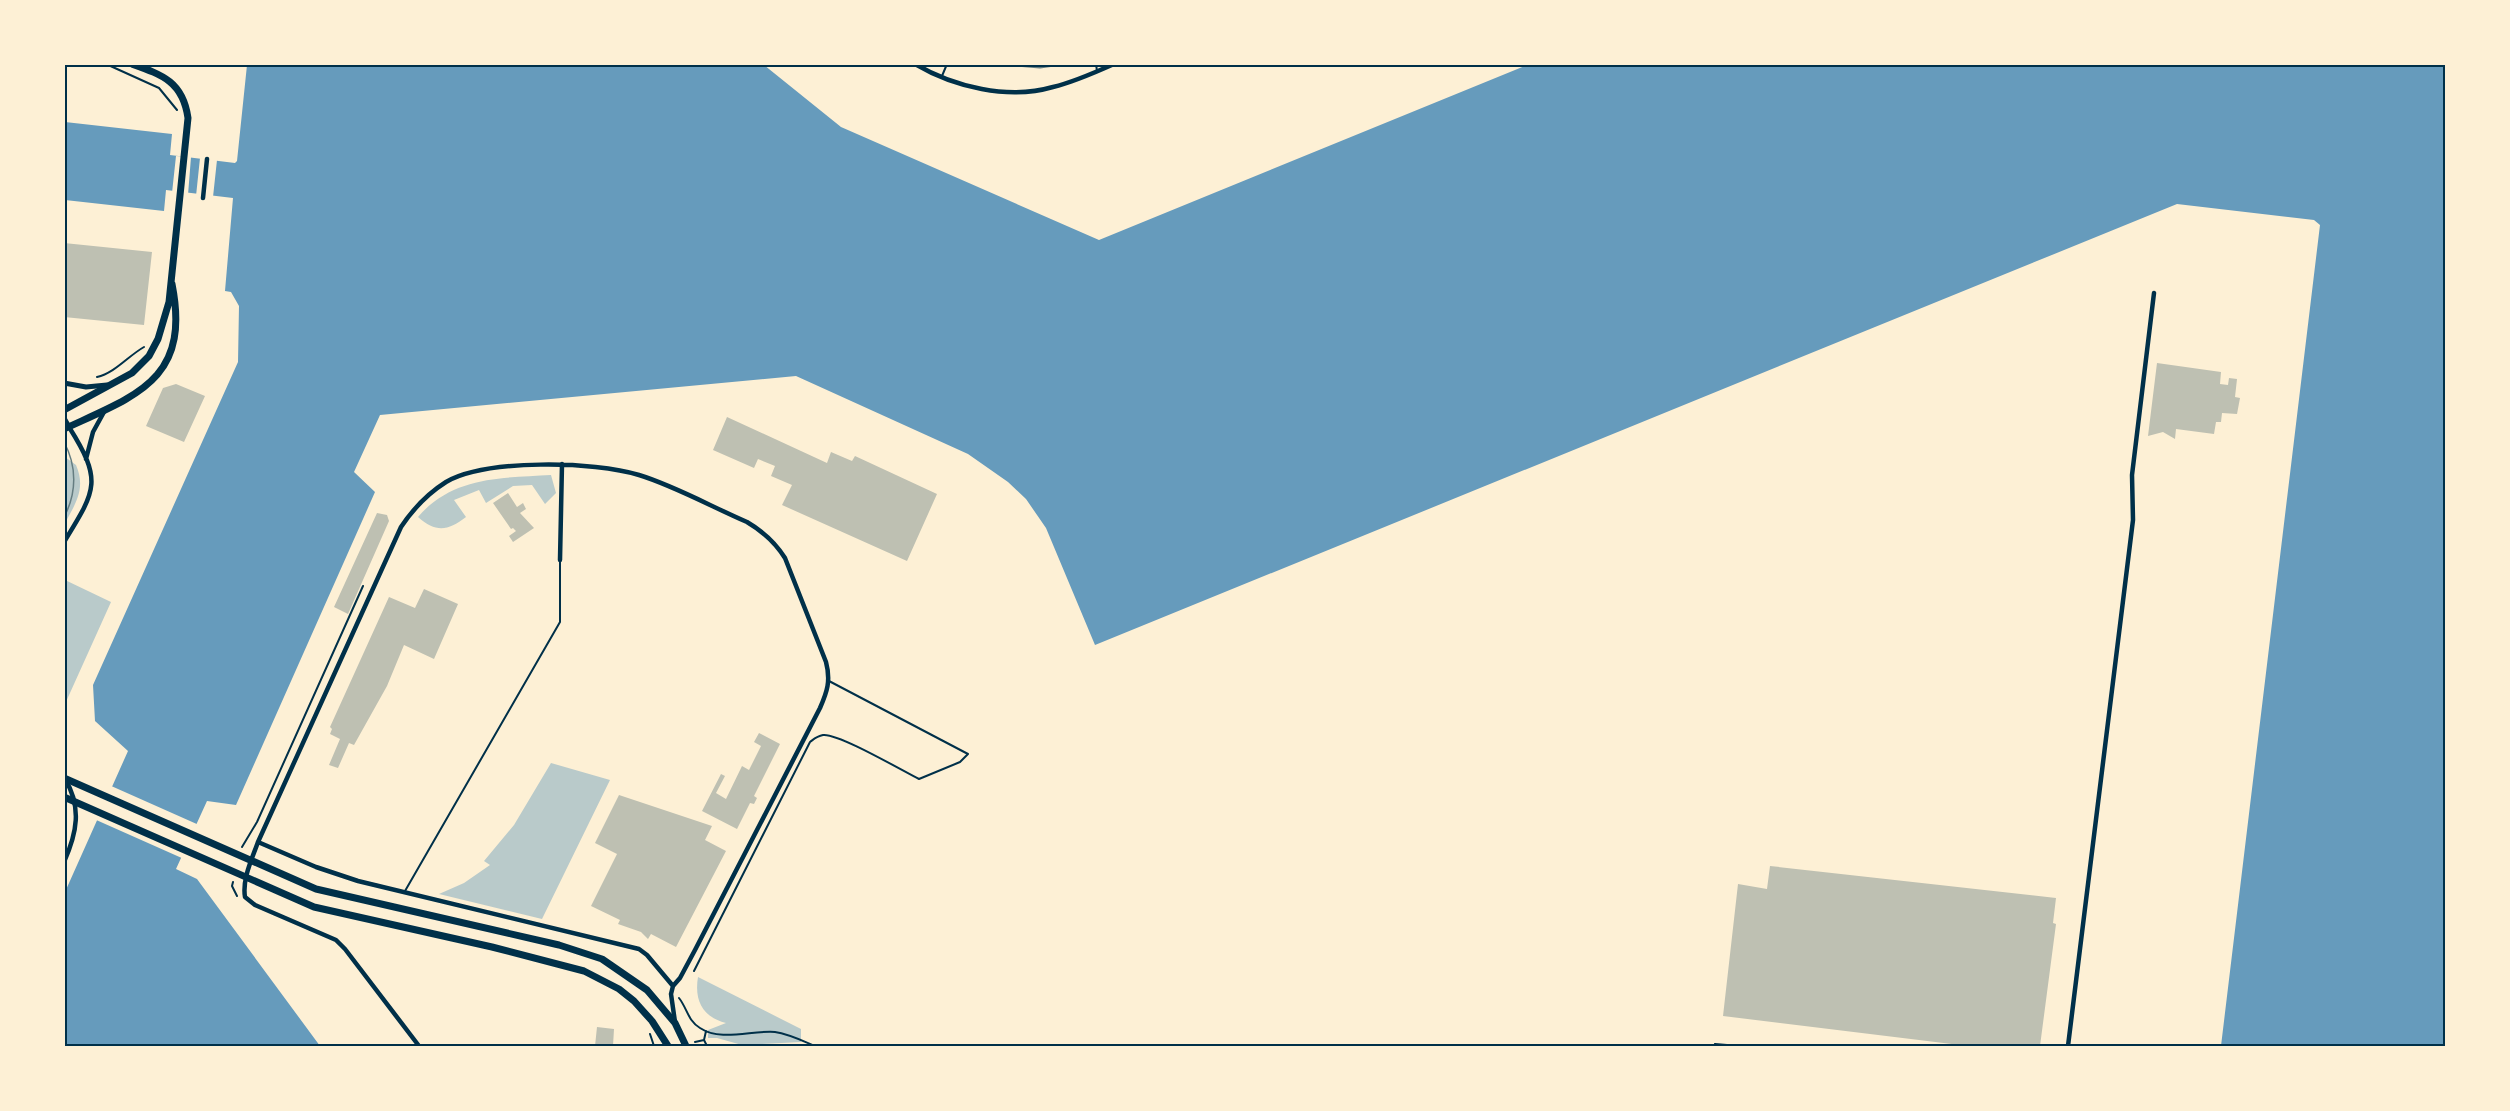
<svg xmlns="http://www.w3.org/2000/svg" width="2510" height="1111" font-family="'Fira Sans',sans-serif">
  <style>
    .green { fill: #b9caca }
    .water { fill: #669bbc }
    .pier { fill: #fdf0d5 }
    .building { fill: #bec0b2 }
    .lines { fill: none; stroke-linecap: round; stroke-linejoin: round }
    .path { stroke: #003049; stroke-width: 2 }
    .service { stroke: #003049; stroke-width: 2 }
    .minor { stroke: #003049; stroke-width: 4.5 }
    .tertiary { stroke: #003049; stroke-width: 5 }
    .primary { stroke: #003049; stroke-width: 7 }
    .tram { stroke: #657d81; stroke-width: 1.5 }
    .rail { stroke: #657d81; stroke-width: 3 }
    .neatline { fill: none; stroke: #003049; stroke-width: 2 }
  </style>
  <rect width="100%" height="100%" fill="#fdf0d5"/>
  <path class="green" d="M65,457L76,465C86,488 76,503 65,523Z
    M551,475L556,493L545,504L532,485L513,486L486,503L479,490L454,500L466,517C448,531 436,533 418,517C453,476 502,478 551,475Z
    M65,580L111,602L65,704Z
    M551,763L610,780L542,919L439,894L464,883L490,865L484,861L514,825Z
    M698,977L801,1029V1042L742,1045L717,1038H708V1030L726,1023C703,1017 694,1001 698,977Z"/>
  <path class="water" d="M247,65H764L841,127L1099,240L1527,65H2445V1046H2221L2320,225L2314,220L2177,204L1095,645L1046,528L1026,499L1008,482L968,454L796,376L380,415L354,472L375,492L236,805L207,801L176,869L197,879L320,1046H65V892L128,751L95,721L93,685L238,362L239,306L231,292L225,291L233,198L166,190L164,211L65,200V122L172,134L170,155L235,163L237,161Z"/>
  <path class="pier" d="M176,156L191,157L188,195L172,193Z
    M200,158L217,160L213,197L196,196Z
    M109,785L199,825L184,859L94,819Z"/>
  <path class="building" d="M64,243L152,252L144,325L64,317Z
    M2157,363L2221,372L2220,384L2228,385L2229,378L2237,379L2235,397L2240,398L2237,414L2222,413L2221,422H2216L2214,434L2176,429L2175,439L2163,432L2148,436Z
    M176,384L205,396L184,442L146,426L163,388Z
    M727,417L827,463L831,452L852,461L855,456L937,494L907,561L782,505L792,485L771,476L775,466L758,459L754,468L713,450Z
    M508,493L517,507L523,503L526,509L520,513L534,528L513,542L509,536L516,531L513,528L511,529L493,503Z
    M377,513L387,515L389,521L348,614L334,607Z
    M424,589L458,604L434,659L404,645L387,686L354,745L349,743L338,768L329,765L340,739L330,734L332,729L330,727L389,597L415,608Z
    M759,733L780,744L754,796L757,798L754,804L750,803L737,829L702,811L721,774L725,776L716,793L726,799L742,766L749,770L761,746L754,742Z
    M619,795L712,826L705,840L726,851L676,947L651,934L648,939L641,932L618,924L620,920L591,906L617,854L595,843Z
    M1770,866L2056,898L2053,923L2056,924L2040,1046H1968L1723,1016L1738,884L1767,889Z
    M597,1027L614,1029L613,1046H595Z"/>
  <g class="lines">
    <path class="path" d="M106,64L159,88L177,110
      M97,377C115,373 128,356 144,347
      M242,847L257,822L363,586
      M233,882L232,886L237,896
      M679,998C687,1008 688,1021 700,1028C721,1042 752,1030 775,1032C789,1034 803,1041 815,1046
      M706,1031L704,1040L707,1046
      M650,1034L654,1046
      M695,1042L704,1040"/>
    <path class="service" d="M1096,64L1097,71
      M942,76L947,64
      M405,891L560,622V560
      M694,971L810,742C814,739 817,736 823,735C838,733 901,770 919,779L960,762L968,754L829,681
      M1716,1046L1715,1044L1739,1046"/>
    <path class="minor" d="M915,64C954,87 1008,100 1053,87C1074,82 1094,73 1114,64
      M203,198L207,159
      M86,459L93,432L104,412
      M64,542C96,490 103,481 69,427
      M560,560L562,464
      M258,842L316,867L358,881L639,949L647,955L673,986
      M64,862C77,833 82,807 65,779
      M673,986L671,994L675,1022
      M419,1046L345,949L336,940L255,905L245,897C242,879 252,859 258,842L401,527C413,509 427,494 446,482C486,459 594,461 639,475C675,486 712,507 747,522C764,532 775,542 785,558L826,662C831,681 827,692 820,708L695,950L680,978L673,986
      M2068,1046L2133,520L2132,475L2154,293"/>
    <path class="tertiary" d="M64,383L86,387L107,385
      M64,418L69,427"/>
    <path class="primary" d="M64,410L132,373L149,356L158,339L169,302L188,118C183,82 163,75 132,64
      M64,429C137,395 191,380 172,284
      M64,778L316,889L559,945L602,959L647,990L675,1023L686,1046
      M64,797L314,907L492,947L584,971L619,989L634,1001L652,1021L668,1046"/>
    <path class="tram" d="M64,442C77,466 77,493 64,517"/>
    <path class="rail" d="M1003,64L1040,67L1061,64"/>
  </g>
  <rect width="2510" height="1111" fill="none" stroke="#fdf0d5" stroke-width="132"/>
  <rect x="66" y="66" width="2378" height="979" class="neatline"/>
</svg>
